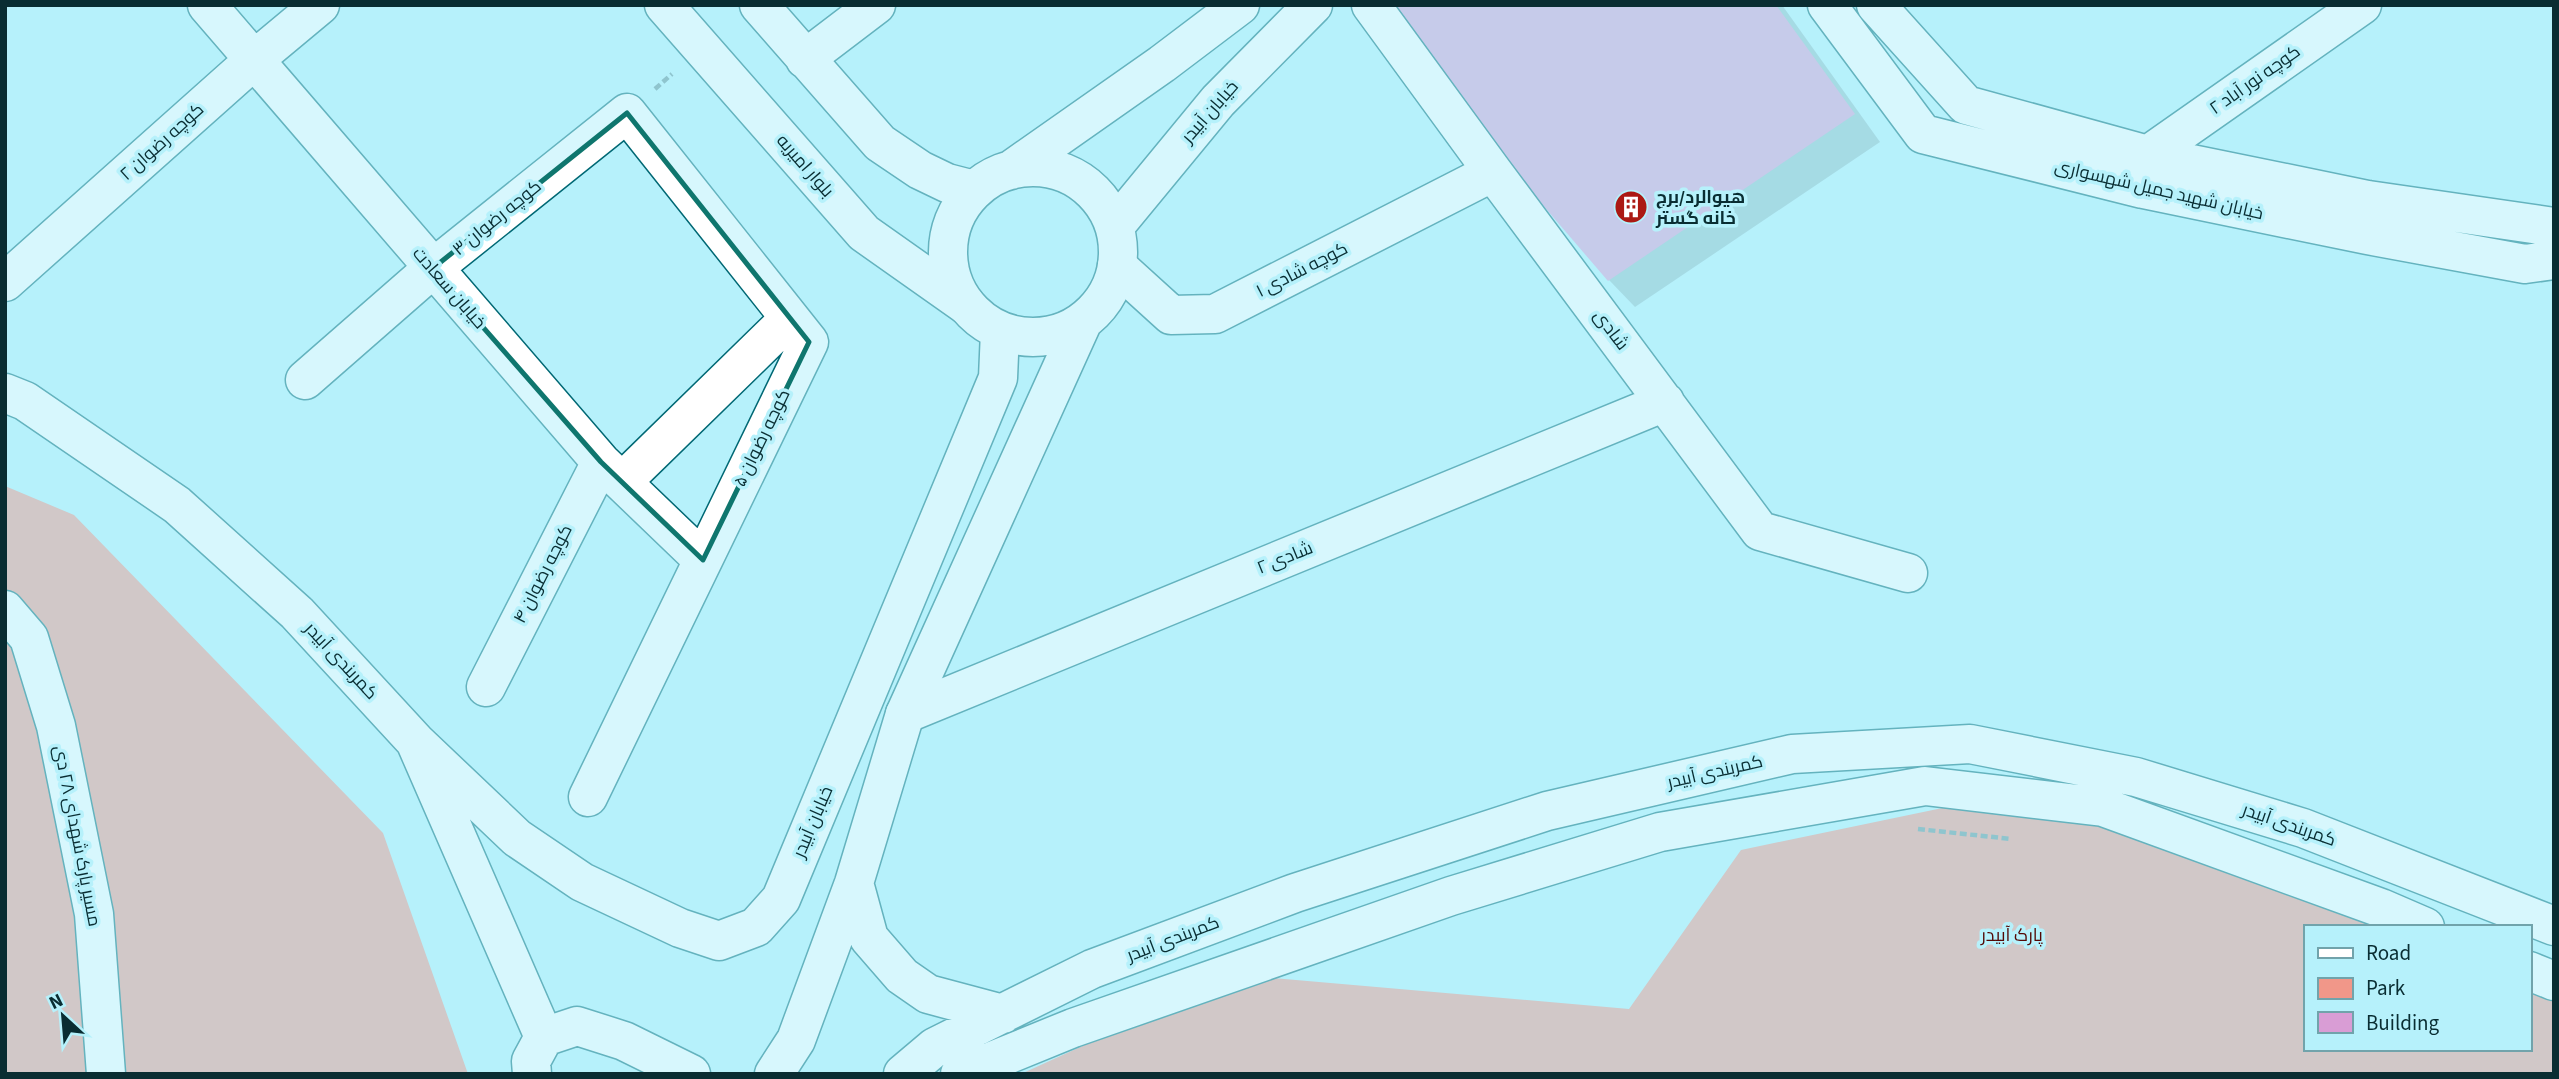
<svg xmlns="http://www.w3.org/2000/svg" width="2559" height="1079" font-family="'Source Sans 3',Cairo,sans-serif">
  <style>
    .green { fill: #f19789 }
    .shadow { fill: #0003 }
    .building { fill: #d99dd5 }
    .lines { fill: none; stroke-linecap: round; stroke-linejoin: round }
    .minor-casing { stroke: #006874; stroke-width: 41 }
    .major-casing { stroke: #006874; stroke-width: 41 }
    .path { stroke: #619098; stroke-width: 4.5; stroke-dasharray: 7 3.5; stroke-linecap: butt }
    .minor { stroke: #fff; stroke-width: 38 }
    .major { stroke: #fff; stroke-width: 38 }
    .marked { fill: none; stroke: #0f766e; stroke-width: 5; stroke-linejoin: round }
    .labels { text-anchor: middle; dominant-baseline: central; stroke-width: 7; stroke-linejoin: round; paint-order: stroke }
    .street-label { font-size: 18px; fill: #092d32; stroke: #b6f1fb }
    .poi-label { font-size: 18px; font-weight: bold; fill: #092d32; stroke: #b6f1fb; text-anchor: start }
    .park-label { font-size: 18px; fill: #540805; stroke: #b6f1fb }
  </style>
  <rect width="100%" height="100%" fill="#b6f1fb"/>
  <path class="green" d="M5,486L74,515L383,833L468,1074H5Z
    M2024,791L2385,927H2305V1049H2529V981L2554,990V1074H1021L1238,975L1629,1009L1741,850Z"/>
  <path class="shadow" d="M1387,5H1782L1880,142L1635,307L1609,280Z"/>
  <path class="building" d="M1385,5H1776L1855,114L1608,281L1480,132Z"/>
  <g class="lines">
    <defs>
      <path id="minor" d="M207,5L601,462L703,560
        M664,5L864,233L966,305
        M759,5L880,143L920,170L947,183L974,190
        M1371,5L1493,172L1760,531L1908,573
        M1827,5L1923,134L2143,189L2367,235L2525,264L2554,260
        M1876,5L1966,105L2148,155L2368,200L2554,227
        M805,59L876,5
        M2148,155L2362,5
        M1117,266L1171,315L1215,314L1493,172
        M5,282L254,60L320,5
        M305,380L432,269L627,113L809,342L588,797
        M622,482L790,318
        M5,610L29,638L56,726L94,914L106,1074
        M486,687L601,462
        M905,714L1665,402"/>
      <path id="major" d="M948 252a85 85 0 1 1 170 0a85 85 0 1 1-170 0Z
        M1011,170L1162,64L1240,5
        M1115,226L1218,101L1313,5
        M5,393L25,401L177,505L297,613L415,741L544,1037
        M415,741L517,838L582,882L680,928L719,941L756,927L781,899L998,378L1000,331
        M854,883L869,938L902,976L928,994L1003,1014
        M2529,971L2554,981
        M532,1074L531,1061L544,1037L577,1026L624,1041L691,1074
        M774,1074L796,1040L854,883L905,714L1083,321
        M903,1074L935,1047L1092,969L1295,893L1547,811L1792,754L1970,744L2136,777L2303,828L2554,926
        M960,1074L1073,1028L1451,896L1660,832L1925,786L2103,807L2381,908L2425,927"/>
    </defs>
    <use href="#minor" class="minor-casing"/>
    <use href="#major" class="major-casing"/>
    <path class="path" d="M655,89L672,74
      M1918,829L2011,839"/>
    <use href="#minor" class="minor"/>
    <use href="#major" class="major"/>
  </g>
  <path d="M0 0H2559V1079H0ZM627,113L809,342L703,560L601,462L432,269Z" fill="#b6f1fb" fill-opacity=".55" fill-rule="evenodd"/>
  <path class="marked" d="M627,113L809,342L703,560L601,462L432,269Z"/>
  <defs>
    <symbol id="building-disc" viewBox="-11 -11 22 22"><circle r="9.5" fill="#ab1913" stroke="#b6f1fb"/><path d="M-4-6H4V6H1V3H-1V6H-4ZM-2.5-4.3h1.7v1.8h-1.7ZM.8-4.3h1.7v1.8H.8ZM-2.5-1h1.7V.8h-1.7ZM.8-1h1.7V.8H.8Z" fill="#fff"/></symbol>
  </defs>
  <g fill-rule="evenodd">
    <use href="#building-disc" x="1612" y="188" width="38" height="38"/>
  </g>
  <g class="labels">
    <g class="street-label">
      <text transform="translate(2255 80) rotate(-35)">کوچه نور آباد ۲</text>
      <text transform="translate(1210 112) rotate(-49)">خیابان آبیدر</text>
      <text transform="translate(162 142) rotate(-42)">کوچه رضوان ۲</text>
      <text transform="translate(805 166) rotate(49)">بلوار امیریه</text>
      <text transform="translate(2159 190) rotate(13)">خیابان شهید جمیل شهسواری</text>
      <text transform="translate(497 218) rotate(-39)">کوچه رضوان ۳</text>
      <text transform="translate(1302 270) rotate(-27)">کوچه شادی ۱</text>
      <text transform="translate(449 288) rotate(49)">خیابان سعادت</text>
      <text transform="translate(1611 330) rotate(53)">شادی</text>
      <text transform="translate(762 438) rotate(-64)">کوچه رضوان ۵</text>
      <text transform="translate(1285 558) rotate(-22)">شادی ۲</text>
      <text transform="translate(543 574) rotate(-63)">کوچه رضوان ۴</text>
      <text transform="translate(341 661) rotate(47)">کمربندی آبیدر</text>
      <text transform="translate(1715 772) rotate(-13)">کمربندی آبیدر</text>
      <text transform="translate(813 822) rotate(-67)">خیابان آبیدر</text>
      <text transform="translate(2289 825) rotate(19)">کمربندی آبیدر</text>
      <text transform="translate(77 836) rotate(79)">مسیر پارک شهدای ۲۸ دی</text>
      <text transform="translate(1173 939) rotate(-21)">کمربندی آبیدر</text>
    </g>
    <g class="poi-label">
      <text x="1656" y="197">هیوالرد/برج<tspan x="1656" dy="21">خانه گستر</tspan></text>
    </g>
    <g class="park-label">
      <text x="2012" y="935">پارک آبیدر</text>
    </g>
  </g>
  <rect width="2559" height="1079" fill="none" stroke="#092d32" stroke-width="14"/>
  <rect x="2304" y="925" width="228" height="126" fill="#b6f1fb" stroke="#71a3ab" stroke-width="2"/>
  <rect x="2318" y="948" width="35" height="10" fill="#ffffff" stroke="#71a3ab" stroke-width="2"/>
  <text x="2366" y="960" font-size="21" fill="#092d32">Road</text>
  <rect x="2318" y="978" width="35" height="21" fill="#f19789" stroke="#71a3ab" stroke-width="2"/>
  <text x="2366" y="995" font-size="21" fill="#092d32">Park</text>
  <rect x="2318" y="1012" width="35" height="21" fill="#d99dd5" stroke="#71a3ab" stroke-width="2"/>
  <text x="2366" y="1030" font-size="21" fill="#092d32">Building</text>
  <g transform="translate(63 1016) rotate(334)" stroke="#b6f1fb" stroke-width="5" paint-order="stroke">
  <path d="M0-5L12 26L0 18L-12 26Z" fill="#092d32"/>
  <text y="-10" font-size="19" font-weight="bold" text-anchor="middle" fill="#092d32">N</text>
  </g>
</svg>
